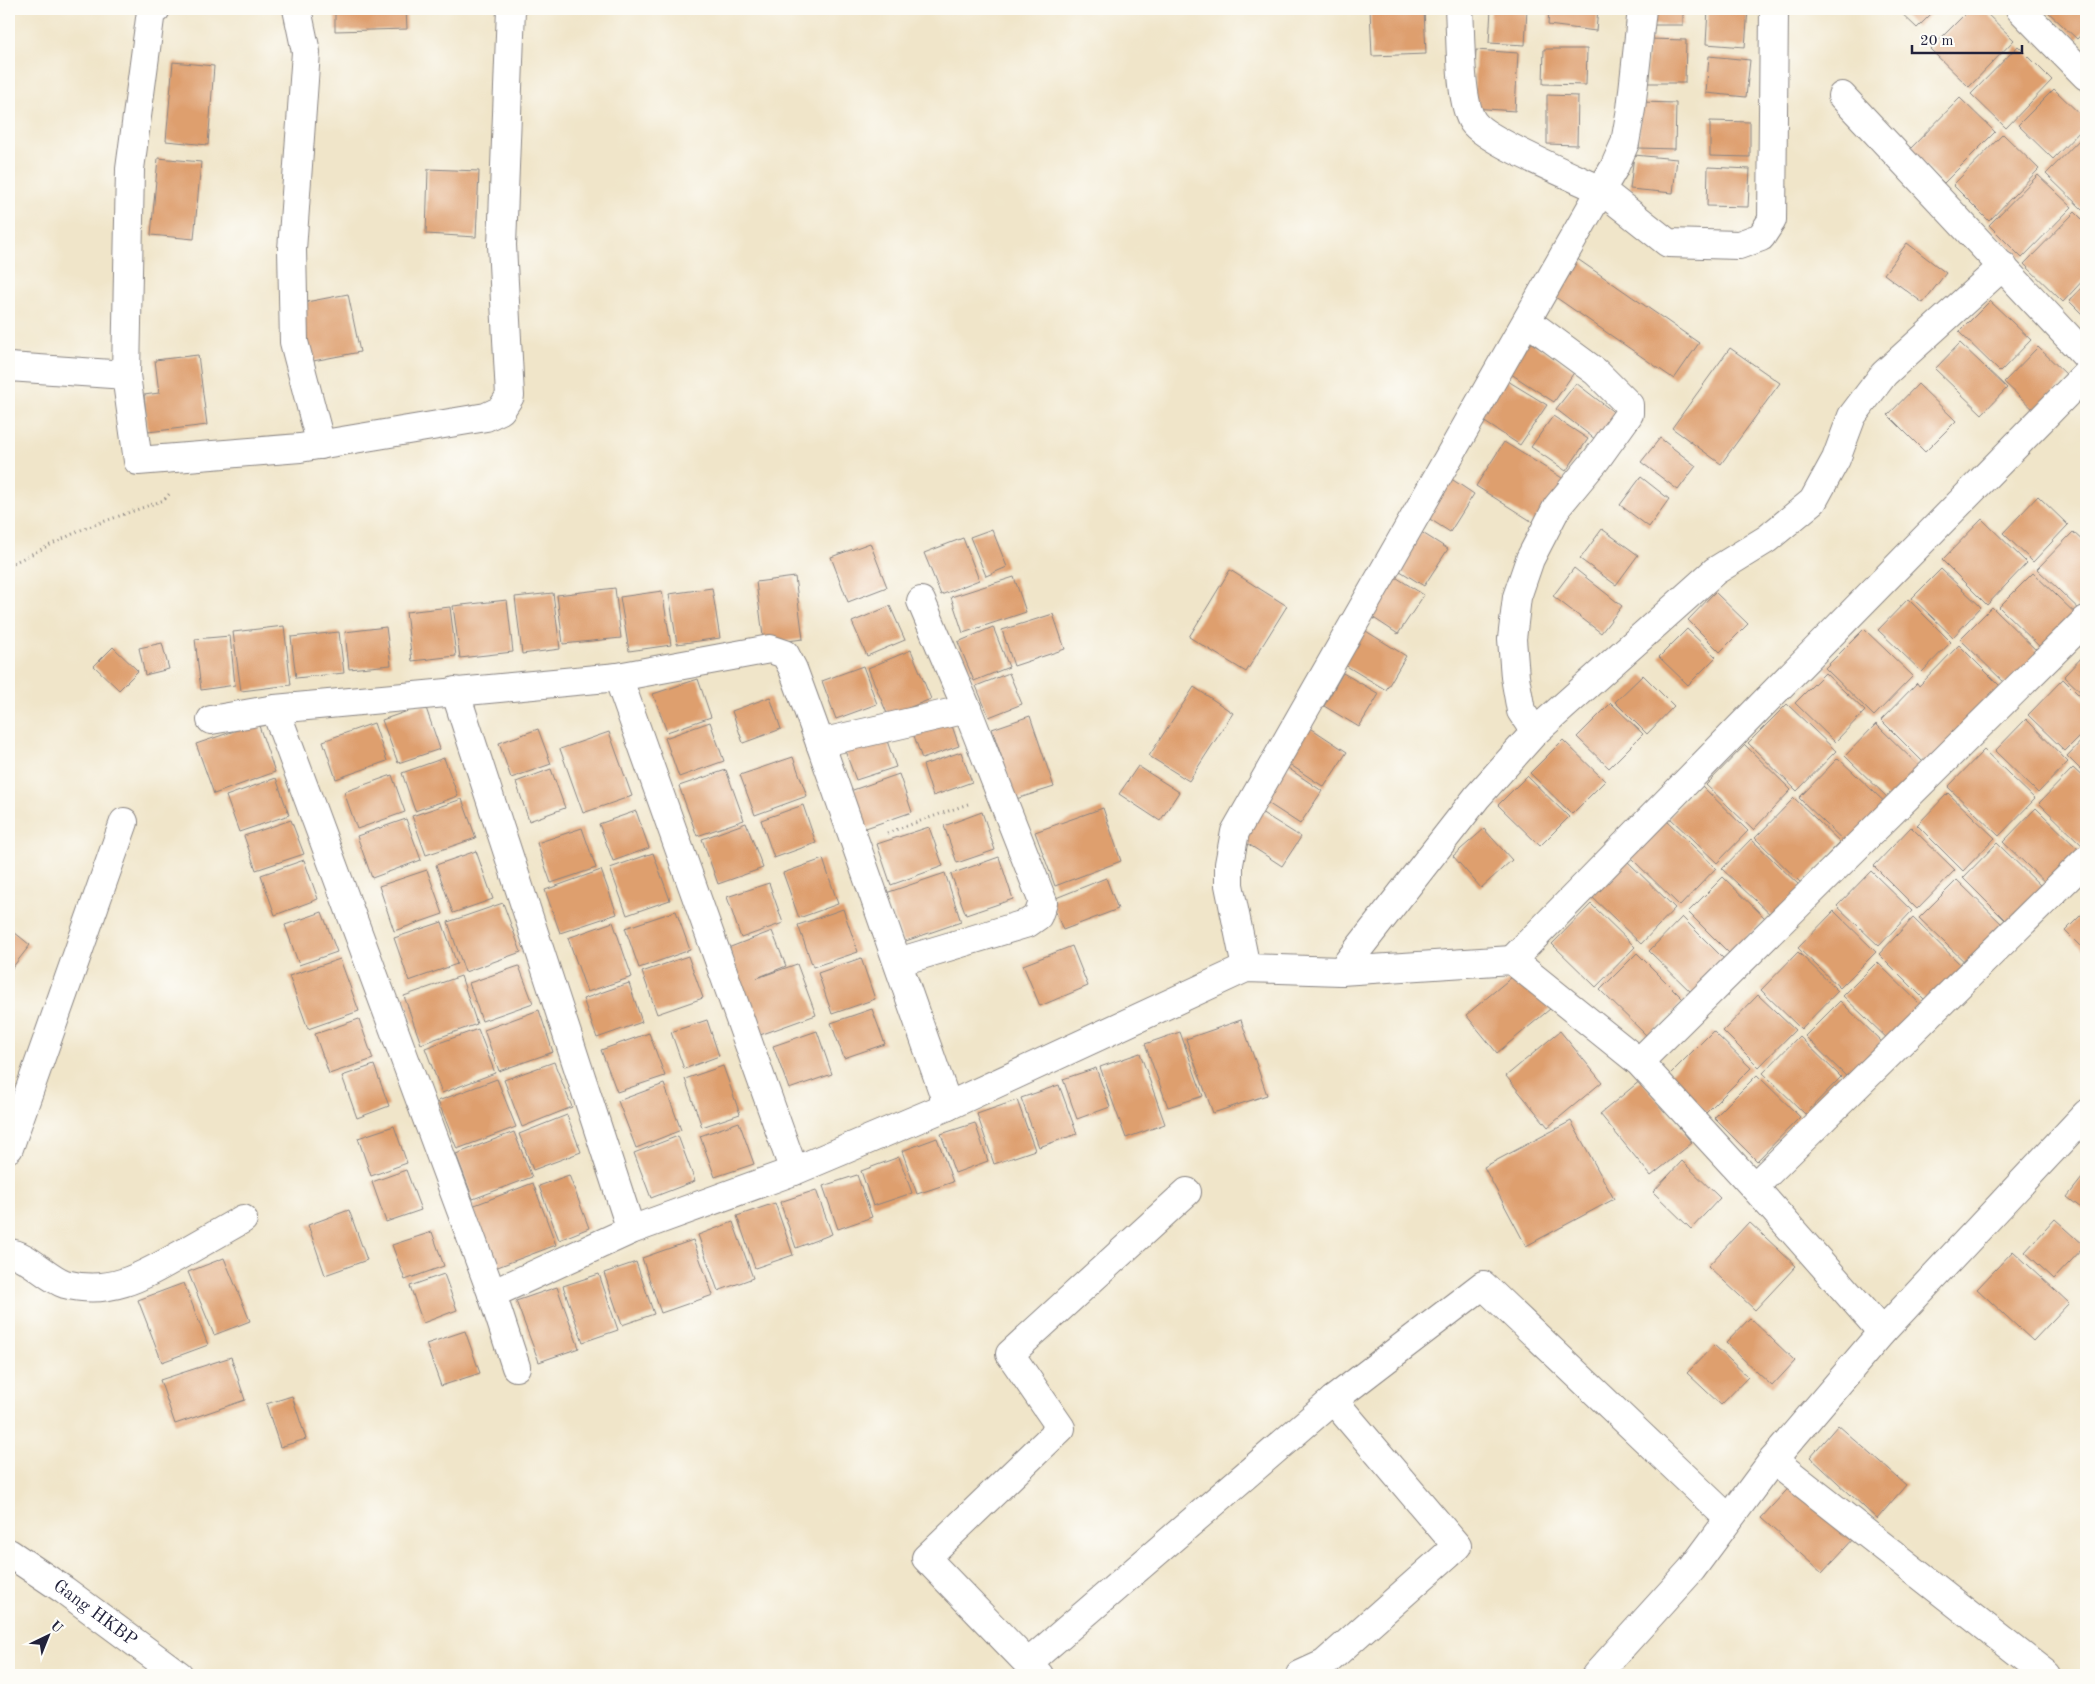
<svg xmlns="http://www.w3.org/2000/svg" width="2095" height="1684" font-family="'Old Standard TT',serif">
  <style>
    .building { fill: #de9f6e }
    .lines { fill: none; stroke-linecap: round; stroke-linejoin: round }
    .minor-casing { stroke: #898482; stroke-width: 30 }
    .path { stroke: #898482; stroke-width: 3; stroke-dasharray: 1 4; stroke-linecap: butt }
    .minor { stroke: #fff; stroke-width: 28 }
    .labels { text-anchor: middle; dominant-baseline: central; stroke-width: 4; stroke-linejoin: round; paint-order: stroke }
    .street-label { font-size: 18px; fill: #22223b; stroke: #fdfcf7 }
  </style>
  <rect width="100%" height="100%" fill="#fdfcf7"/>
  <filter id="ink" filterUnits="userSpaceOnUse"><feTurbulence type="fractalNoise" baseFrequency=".02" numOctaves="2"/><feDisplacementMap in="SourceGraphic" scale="10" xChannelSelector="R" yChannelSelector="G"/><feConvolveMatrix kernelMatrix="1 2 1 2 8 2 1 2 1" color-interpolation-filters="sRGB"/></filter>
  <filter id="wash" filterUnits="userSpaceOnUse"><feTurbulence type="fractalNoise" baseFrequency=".0096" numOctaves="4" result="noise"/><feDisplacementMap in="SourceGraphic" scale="20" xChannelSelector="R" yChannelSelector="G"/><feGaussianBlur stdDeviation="1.12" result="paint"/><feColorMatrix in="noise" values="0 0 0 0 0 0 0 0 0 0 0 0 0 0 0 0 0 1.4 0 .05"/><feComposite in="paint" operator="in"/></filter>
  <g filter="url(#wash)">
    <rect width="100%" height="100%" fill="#f0e5c9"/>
    <g id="blocks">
      <path class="building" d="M335,9H406L407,29L335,31Z
        M1370,9H1424L1426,54L1372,56Z
        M1491,9H1527L1525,45L1489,43Z
        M1549,9H1598L1596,31L1548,25Z
        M1646,9H1683V25H1646Z
        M1708,9H1748L1745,47L1706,44Z
        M1897,9H1936L1917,28Z
        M1970,9H1982L2014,40L1969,87L1930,49Z
        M2051,9H2086V29L2077,39L2048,12Z
        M1648,39L1686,40L1685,83H1647Z
        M2018,46L2052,80L2006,128L1971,94Z
        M1544,49H1587L1586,85L1543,84Z
        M1476,50L1518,53L1515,111L1473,108Z
        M1709,56L1750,60L1746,97L1706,93Z
        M173,62L214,66L208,145L166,141Z
        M2054,89L2086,120V125L2053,159L2018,125Z
        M1547,95L1578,96L1577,145L1547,144Z
        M1960,98L1995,132L1944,183L1910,149Z
        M1640,102L1676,103L1675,149L1639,148Z
        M1710,121L1750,122V157L1710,156Z
        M2086,133V205L2082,209L2046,174Z
        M2003,134L2039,169L1989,221L1953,185Z
        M1634,155L1677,159L1673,193L1630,189Z
        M158,158L201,162L194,239L151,235Z
        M1708,167L1750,169L1748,207L1707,206Z
        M428,169L479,171L476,237L426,234Z
        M2038,175L2072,207L2022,258L1989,225Z
        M2075,212L2086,223V277L2063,302L2024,264Z
        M1907,243L1946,273L1923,303L1884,274Z
        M1576,258L1699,343L1674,379L1551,294Z
        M2086,283V318L2069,301Z
        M348,294L360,352L308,362L296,304Z
        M1990,301L2031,340L2000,372L1959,332Z
        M1525,339L1575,371L1554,402L1505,370Z
        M1960,343L2007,388L1982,414L1935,369Z
        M2038,347L2069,377L2035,411L2004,382Z
        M1730,348L1780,383L1721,464L1672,428Z
        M198,355L207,425L148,432L144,395L159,393L155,360Z
        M1503,378L1547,405L1520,445L1477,417Z
        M1576,383L1620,417L1600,443L1556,409Z
        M1918,384L1956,421L1925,452L1888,415Z
        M1553,416L1588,439L1566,471L1531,447Z
        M1660,438L1696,466L1678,490L1641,462Z
        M1504,442L1567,481L1539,526L1476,486Z
        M1641,477L1669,499L1649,527L1620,505Z
        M1450,478L1474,494L1450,532L1425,516Z
        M2038,496L2068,525L2033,562L2003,533Z
        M1982,519L2027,563L1987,605L1942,560Z
        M992,529L1007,567L986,576L970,537Z
        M1602,529L1638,555L1616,585L1580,559Z
        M1421,532L1448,549L1424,586L1397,569Z
        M2073,532L2086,544V612L2084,614L2037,569Z
        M963,538L979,580L941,595L924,553Z
        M870,543L887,587L848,602L831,557Z
        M1574,568L1622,606L1601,633L1553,596Z
        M1941,569L1981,607L1953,637L1912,598Z
        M1230,570L1287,606L1246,672L1189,637Z
        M2033,573L2080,618L2046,653L1999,607Z
        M1394,576L1424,595L1398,634L1369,615Z
        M795,577L803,639L764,644L756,582Z
        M1014,577L1026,612L963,633L951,597Z
        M615,588L621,638L563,644L557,595Z
        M712,588L720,638L677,644L669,594Z
        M662,591L671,645L629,651L620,597Z
        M1715,592L1748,624L1720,652L1688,620Z
        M553,593L560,649L522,654L515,597Z
        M1908,599L1951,642L1922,672L1878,630Z
        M507,600L513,652L460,658L453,606Z
        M890,606L905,640L867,656L852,622Z
        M450,607L456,656L412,661L406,612Z
        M1992,607L2043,657L2011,689L1960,639Z
        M1053,614L1065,649L1014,666L1002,630Z
        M284,626L291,685L241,691L233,632Z
        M386,627L391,665L349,669L345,632Z
        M993,627L1009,667L974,681L958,642Z
        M1361,628L1406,656L1386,690L1340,662Z
        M1687,629L1716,657L1688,685L1659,657Z
        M1864,629L1913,676L1874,716L1825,668Z
        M339,632L344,673L296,678L291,637Z
        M230,636L235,685L201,690L195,639Z
        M162,643L169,669L145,675L139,648Z
        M1959,645L2003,689L1927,766L1881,720L1917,683L1919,686Z
        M113,647L138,671L119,690L94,666Z
        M911,650L931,699L888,716L868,668Z
        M2086,653V697L2064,676Z
        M863,666L877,704L836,719L822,681Z
        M1009,673L1022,704L989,717L976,686Z
        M1343,673L1379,694L1359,727L1324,706Z
        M1825,673L1865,711L1835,742L1795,703Z
        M1643,675L1674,706L1647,734L1615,702Z
        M698,679L711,717L667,732L653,694Z
        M2063,679L2086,702V730L2065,751L2028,715Z
        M1194,687L1233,713L1189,781L1149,756Z
        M770,697L781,729L743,743L732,711Z
        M1611,703L1643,734L1609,768L1577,737Z
        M1787,704L1836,751L1797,791L1748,743Z
        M425,705L440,749L398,763L382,720Z
        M948,714L959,746L922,759L911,727Z
        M1030,716L1054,787L1016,799L992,729Z
        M2026,719L2068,762L2038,793L1995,751Z
        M710,722L724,761L679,777L665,738Z
        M258,723L275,772L214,794L196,744Z
        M374,723L387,761L336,779L323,741Z
        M1876,724L1923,770L1892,802L1845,756Z
        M1306,725L1347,752L1324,787L1283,760Z
        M538,729L551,764L511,778L499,743Z
        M883,729L896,767L856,780L842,743Z
        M609,732L632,796L583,813L560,749Z
        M2086,736V775L2067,756Z
        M1563,740L1605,781L1572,814L1530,773Z
        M1745,745L1791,790L1753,830L1706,785Z
        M1984,750L2035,799L1999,836L1948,787Z
        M961,752L972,782L933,796L923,765Z
        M793,757L807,796L755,815L740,775Z
        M444,758L458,796L415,811L402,773Z
        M1838,758L1891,808L1851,848L1799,798Z
        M1138,766L1179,792L1160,821L1119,794Z
        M1285,766L1322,791L1300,824L1263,800Z
        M2073,768L2086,780V849L2039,803Z
        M551,769L565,808L529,821L516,782Z
        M726,770L744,820L697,836L679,786Z
        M899,774L912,812L863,829L850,791Z
        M392,775L405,812L357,829L344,792Z
        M1527,776L1569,817L1540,846L1498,805Z
        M276,778L289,815L239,832L226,796Z
        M1701,785L1748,831L1717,863L1669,817Z
        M1948,793L1995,838L1963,871L1917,825Z
        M1794,798L1840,842L1801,883L1755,838Z
        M462,799L476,838L426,855L412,816Z
        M803,805L816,843L774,858L761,820Z
        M1103,808L1121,861L1055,886L1035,832Z
        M2036,808L2085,856L2052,889L2003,842Z
        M636,811L649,848L613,861L599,824Z
        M982,812L995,850L957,863L944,826Z
        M1261,812L1301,837L1282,866L1242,840Z
        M406,819L421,860L372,878L357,836Z
        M291,820L304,854L256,870L244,836Z
        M1666,820L1716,868L1680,906L1630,857Z
        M746,823L763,868L718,884L702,839Z
        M929,827L943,866L891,885L877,844Z
        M1911,827L1955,870L1917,909L1874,866Z
        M582,828L596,868L551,883L537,843Z
        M1484,829L1512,860L1481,888L1453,856Z
        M1751,839L1802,888L1773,917L1722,869Z
        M1997,843L2047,892L2012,927L1963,878Z
        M476,851L493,899L453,913L436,865Z
        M653,853L670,900L627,915L610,868Z
        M999,857L1013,899L966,915L951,874Z
        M823,859L838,904L799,918L783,873Z
        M1625,859L1675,908L1641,944L1590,895Z
        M304,860L318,899L275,915L261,875Z
        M427,870L443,914L394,931L379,886Z
        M601,870L617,914L560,933L545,890Z
        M1871,871L1912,911L1879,946L1837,906Z
        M945,873L961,922L903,942L886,893Z
        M1723,877L1765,918L1730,954L1688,912Z
        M1106,878L1118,909L1063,930L1051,900Z
        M1957,880L2008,930L1971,968L1919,918Z
        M769,883L783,923L741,938L727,897Z
        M503,903L521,952L465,972L448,922Z
        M1591,904L1635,947L1596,987L1552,944Z
        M843,909L858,952L813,967L798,925Z
        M2086,910V952L2065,931Z
        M676,911L690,950L639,968L625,928Z
        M1834,911L1876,952L1840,988L1798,948Z
        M322,912L337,952L299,965L285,925Z
        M1682,917L1728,963L1695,996L1649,951Z
        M1913,918L1965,969L1930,1005L1879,954Z
        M442,922L457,964L409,981L394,938Z
        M613,922L632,977L587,992L568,938Z
        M9,928L30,945L9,972Z
        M772,931L786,966L757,978L797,964L816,1015L760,1035L728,948Z
        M1072,946L1088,986L1040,1006L1023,965Z
        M1798,952L1838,991L1801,1029L1761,990Z
        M1637,953L1684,1000L1648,1037L1600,990Z
        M688,956L703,998L657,1014L642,972Z
        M861,958L875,999L832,1014L818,973Z
        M340,959L359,1011L308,1029L289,976Z
        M1877,962L1924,1008L1891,1042L1843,996Z
        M519,966L533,1003L482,1021L469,983Z
        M1518,972L1550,1009L1497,1053L1466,1015Z
        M461,976L477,1024L421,1044L404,996Z
        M629,983L642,1022L597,1038L583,999Z
        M1758,995L1795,1030L1759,1067L1723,1031Z
        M1840,1001L1886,1046L1852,1082L1805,1036Z
        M872,1009L885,1044L844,1058L831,1023Z
        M539,1010L553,1052L499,1071L484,1030Z
        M359,1019L373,1059L329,1074L315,1034Z
        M707,1020L719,1056L684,1069L671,1032Z
        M1241,1020L1267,1095L1213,1113L1186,1039Z
        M478,1029L495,1073L442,1093L425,1048Z
        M817,1031L832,1074L789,1089L773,1046Z
        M1560,1031L1602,1082L1548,1127L1506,1076Z
        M1713,1031L1751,1068L1706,1113L1668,1076Z
        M1180,1032L1203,1096L1168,1107L1145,1044Z
        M649,1033L665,1076L617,1092L601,1050Z
        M1799,1036L1841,1077L1805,1114L1763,1073Z
        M1140,1053L1165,1124L1126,1138L1100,1067Z
        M554,1062L572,1107L522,1127L504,1080Z
        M374,1065L389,1106L357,1118L342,1076Z
        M723,1066L740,1114L702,1127L685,1079Z
        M1096,1068L1110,1107L1077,1119L1063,1079Z
        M1757,1075L1800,1117L1757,1161L1714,1118Z
        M497,1079L516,1127L457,1149L438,1101Z
        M1641,1080L1692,1143L1651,1176L1600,1114Z
        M664,1084L681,1130L636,1148L618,1101Z
        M1059,1085L1077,1134L1039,1147L1021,1098Z
        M1017,1100L1035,1150L994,1164L977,1114Z
        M567,1115L581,1152L533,1170L519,1134Z
        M1571,1121L1614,1199L1526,1246L1484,1167Z
        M739,1122L754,1164L715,1177L700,1136Z
        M975,1123L988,1161L955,1173L941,1134Z
        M394,1126L407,1163L371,1176L358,1138Z
        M514,1132L532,1177L473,1199L456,1154Z
        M678,1136L695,1181L651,1198L634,1153Z
        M937,1138L953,1182L917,1194L902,1151Z
        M899,1157L912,1193L873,1206L861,1171Z
        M1682,1161L1720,1198L1691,1229L1653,1192Z
        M406,1170L421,1210L386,1222L372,1182Z
        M2086,1173V1212L2067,1197Z
        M569,1175L589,1228L559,1240L539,1186Z
        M857,1175L872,1217L838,1229L823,1186Z
        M533,1183L556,1245L495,1268L472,1206Z
        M816,1190L832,1234L796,1248L780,1202Z
        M775,1203L793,1255L755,1268L737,1216Z
        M349,1210L367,1260L325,1275L308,1225Z
        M2055,1219L2085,1246L2054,1279L2025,1252Z
        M733,1222L753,1278L718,1291L698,1235Z
        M1749,1222L1796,1266L1755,1310L1708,1266Z
        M432,1232L444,1266L405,1280L392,1245Z
        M693,1240L713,1295L661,1313L642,1258Z
        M2013,1251L2069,1303L2033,1341L1977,1289Z
        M224,1258L250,1321L214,1335L188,1272Z
        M636,1262L654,1314L622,1325L604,1273Z
        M444,1274L457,1310L423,1323L410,1286Z
        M599,1274L618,1330L583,1342L563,1286Z
        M184,1283L208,1345L162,1362L138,1300Z
        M557,1287L579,1348L539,1362L516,1301Z
        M1750,1318L1795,1361L1772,1386L1726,1343Z
        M465,1331L480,1373L441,1386L426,1344Z
        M1714,1345L1748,1377L1721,1405L1687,1373Z
        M231,1357L245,1400L175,1424L160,1380Z
        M292,1396L306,1439L280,1447L266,1404Z
        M1838,1425L1906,1485L1877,1519L1810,1457Z
        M1796,1480L1856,1536L1822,1573L1761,1518Z"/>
    </g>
  </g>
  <g filter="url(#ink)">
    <use href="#blocks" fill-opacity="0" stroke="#898482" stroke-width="1"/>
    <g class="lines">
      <defs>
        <g id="minor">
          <path d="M156,9L151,11L130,169L126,375L138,461L300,448L486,417L501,410L510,396L502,245L511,9"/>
          <path d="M297,9L306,52L292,250L294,342L321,445"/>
          <path d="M1642,9L1631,109L1625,143L1614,168L1601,190L1668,243L1739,245L1761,237L1772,220L1774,9"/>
          <path d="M2020,9L2086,76"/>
          <path d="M1842,96L2086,356"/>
          <path d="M1527,321L1596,372L1629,405V414L1596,460L1557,507L1530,559L1517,597L1512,639L1515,677L1521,711L1535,732"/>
          <path d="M9,367L126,375"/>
          <path d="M921,601L967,709"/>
          <path d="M618,677L794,1171"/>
          <path d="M455,691L631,1230"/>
          <path d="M275,709L492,1294L516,1367"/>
          <path d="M211,720L275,709L618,677L770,649L785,654L793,669L820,743L948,1106"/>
          <path d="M820,743L967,709L1043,902L1038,916L1028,923L898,962"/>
          <path d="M1512,960L2086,374"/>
          <path d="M1246,968L1229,885V864L1235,832L1601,190C1576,178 1486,141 1473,122C1459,102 1461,35 1459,9"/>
          <path d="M1341,971L1477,797L1535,732L1715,571L1767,539L1813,501L1836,459L1852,416L1884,374L2003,266"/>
          <path d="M1639,1062L2086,620"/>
          <path d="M9,1148L124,822"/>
          <path d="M1754,1187L1882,1332"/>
          <path d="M9,1253C27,1254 47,1278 65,1284C110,1296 143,1276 180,1255C201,1243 222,1231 243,1219"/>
          <path d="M492,1294L631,1230L794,1171L948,1106L1246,968L1341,971L1512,960L1639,1062L1754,1187L2086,860"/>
          <path d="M1773,1460L2047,1675"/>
          <path id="s1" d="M9,1553L64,1590L179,1675"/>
          <path d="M1028,1663L1333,1400"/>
          <path d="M1039,1675L926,1558L1061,1428L1010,1354L1187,1192"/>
          <path d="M1300,1675L1324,1664L1457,1546L1333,1400L1483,1285L1729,1519"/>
          <path d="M1596,1675L1692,1569L1773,1460L1882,1332L2086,1114"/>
        </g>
      </defs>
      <use href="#minor" class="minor-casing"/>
      <path class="path" d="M9,565L83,529L164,500L171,492
        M887,833L968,804"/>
      <use href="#minor" class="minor"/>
    </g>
  </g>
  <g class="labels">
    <g class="street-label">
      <text stroke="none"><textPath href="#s1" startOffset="105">Gang HKBP</textPath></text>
    </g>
  </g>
  <rect width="2095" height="1684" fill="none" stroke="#fdfcf7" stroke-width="30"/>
  <g transform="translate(48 1636) rotate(43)" stroke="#fdfcf7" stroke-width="4" paint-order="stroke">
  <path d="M0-4L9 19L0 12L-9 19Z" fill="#22223b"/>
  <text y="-8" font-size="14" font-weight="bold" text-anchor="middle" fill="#22223b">U</text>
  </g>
  <path d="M1912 45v8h110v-8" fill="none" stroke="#22223b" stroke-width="2.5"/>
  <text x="1920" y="45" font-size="15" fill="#22223b" stroke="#fdfcf7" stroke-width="4" paint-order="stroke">20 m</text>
</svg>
